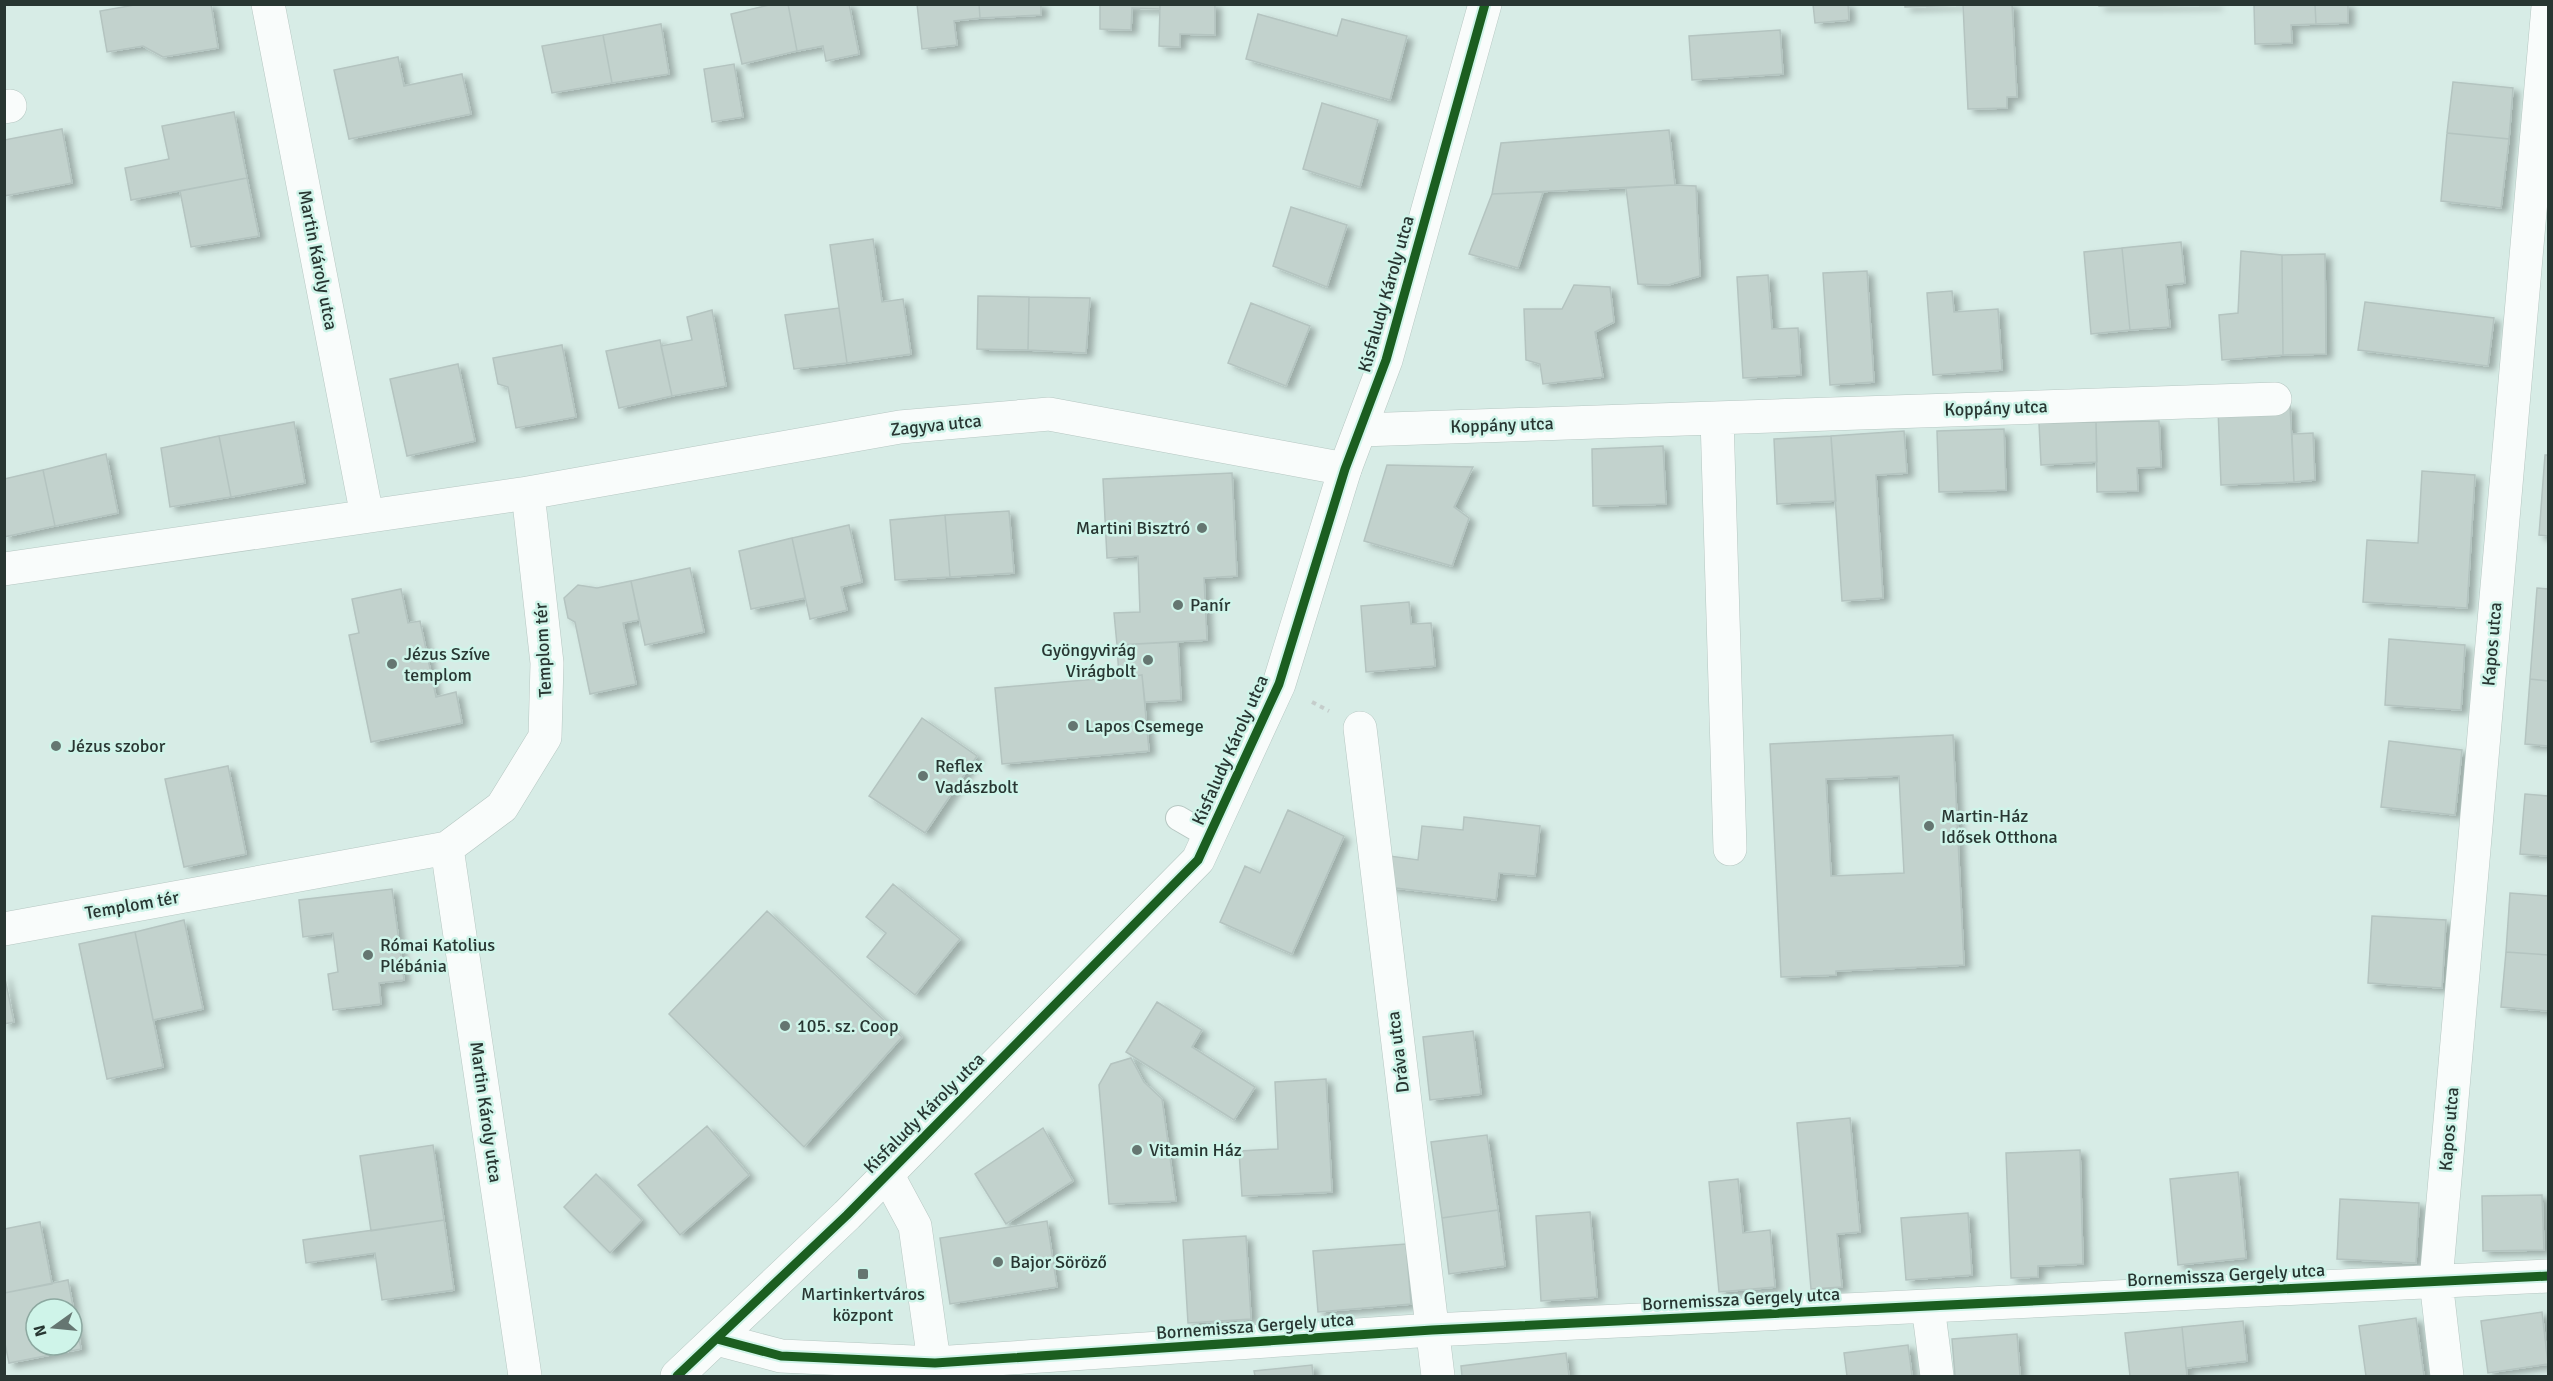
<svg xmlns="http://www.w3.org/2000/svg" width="2553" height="1381" font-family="Signika,sans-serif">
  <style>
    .building { fill: #c2d2cd; stroke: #b4c4c0; stroke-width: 1.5; fill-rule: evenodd; filter: url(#shadow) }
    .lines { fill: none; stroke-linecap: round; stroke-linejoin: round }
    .service-casing { stroke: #b6c7c2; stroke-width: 26 }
    .minor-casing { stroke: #b6c7c2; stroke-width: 34 }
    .secondary-casing { stroke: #b6c7c2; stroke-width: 34 }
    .path { stroke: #c5cdcb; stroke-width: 4; stroke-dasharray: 4.5 4.5; stroke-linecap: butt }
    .service { stroke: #f9fcfb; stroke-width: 24 }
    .minor { stroke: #f9fcfb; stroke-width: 33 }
    .secondary { stroke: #f9fcfb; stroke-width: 33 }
    .cycleway-casing { stroke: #cff4e9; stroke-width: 13 }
    .cycleway { stroke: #1b5e20; stroke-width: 9 }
    .poi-dot { fill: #657671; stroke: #cff4e9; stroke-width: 2 }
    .labels { text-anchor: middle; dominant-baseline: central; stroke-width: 5; stroke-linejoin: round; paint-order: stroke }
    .street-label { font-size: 18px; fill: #283632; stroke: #cff4e9 }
    .poi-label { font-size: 18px; fill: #283632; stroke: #cff4e9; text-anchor: start }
  </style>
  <defs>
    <filter id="shadow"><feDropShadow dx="6" dy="4" stdDeviation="3" flood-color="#0004"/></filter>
  </defs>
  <rect width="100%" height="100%" fill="#d7ece6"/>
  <path class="building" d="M211,4L218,48L163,57L143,46L107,52L100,11L140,4Z
    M773,4H788L797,51L742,64L731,14Z
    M788,4H849L859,54L826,61L823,46L797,51Z
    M917,4H979L980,18L954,21L957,45L922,49Z
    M979,4H1041V15L980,18Z
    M1100,4H1160V9L1132,8L1131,30L1100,29Z
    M1160,4H1215V35L1180,34V47L1159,46Z
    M1813,4H1848L1849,20L1815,23Z
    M1905,4H1963V5L1905,7Z
    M2012,4L2017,97H2007V108L1968,109L1963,5Z
    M2099,4H2152V6H2099Z
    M2152,4H2216V5L2152,6Z
    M2254,4H2315L2316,24L2291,25L2292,43L2255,44Z
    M2315,4H2348V23L2316,24Z
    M1258,14L1337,36L1342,19L1407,36L1390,100L1246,59Z
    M661,24L669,74L612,83L603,35Z
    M1780,30L1783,74L1692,80L1689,36Z
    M603,35L612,83L552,93L542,46Z
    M398,57L404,86L462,74L471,114L349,139L334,70Z
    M734,64L743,117L712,122L704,69Z
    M2453,82L2513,88L2509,139L2447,133Z
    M1322,103L1378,120L1360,187L1303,169Z
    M234,112L247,178L131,200L125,168L169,159L162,126Z
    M62,129L72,183L4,196V140Z
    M1669,130L1675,185L1492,194L1501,143Z
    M2447,133L2509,139L2501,208L2441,201Z
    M247,178L259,236L191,247L180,191Z
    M1675,185L1696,186L1700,276L1668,285L1638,284L1626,188Z
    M1543,192L1518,268L1469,254L1492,194Z
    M1291,207L1347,225L1327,287L1273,266Z
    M873,239L882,302L903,299L911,354L847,363L830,245Z
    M2181,242L2185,283L2166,285L2170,327L2130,330L2122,248Z
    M2122,248L2130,330L2091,334L2084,252Z
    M2241,251L2282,255L2283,355L2222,360L2219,315L2238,313Z
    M2325,254L2326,354L2283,355L2282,255Z
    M1867,271L1874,382L1830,385L1823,273Z
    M1768,275L1772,329L1798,328L1801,375L1743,378L1737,277Z
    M1574,285L1610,287L1614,322L1595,332L1603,377L1543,384L1540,364L1526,360L1524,309H1562Z
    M1952,291L1954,312L1998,309L2002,370L1933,375L1927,293Z
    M978,296L1029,297L1028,350L977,349Z
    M1029,297L1090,298L1086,353L1028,350Z
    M2365,302L2494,318L2488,366L2358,350Z
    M1251,303L1310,326L1286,386L1228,363Z
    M839,308L847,363L794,369L785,315Z
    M712,310L726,386L672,396L661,346L692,340L687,317Z
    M660,340L672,396L619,408L606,351Z
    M562,345L576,417L516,428L508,387L498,384L493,358Z
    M458,364L475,441L407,456L390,379Z
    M2290,406L2294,482L2221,485L2218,409Z
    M2159,421L2161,467L2137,468L2138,491L2097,492L2096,422Z
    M294,422L305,483L231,497L219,436Z
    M2096,422L2097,462L2041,465L2039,423Z
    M2004,429L2006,490L1939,492L1937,431Z
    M1904,431L1907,473L1876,475L1883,598L1842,601L1831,436Z
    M2313,433L2315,480L2294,482L2292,434Z
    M219,436L231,497L170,507L161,448Z
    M1831,436L1836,501L1777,504L1774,439Z
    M1663,446L1666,504L1593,506L1592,449Z
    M106,454L118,513L55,526L43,470Z
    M2545,455H2548V536L2539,535Z
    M1387,465L1473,467L1454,507L1469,518L1452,566L1364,541Z
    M43,470L55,526L4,537V479Z
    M2422,471L2475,475L2467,608L2363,602L2367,540L2418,543Z
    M1232,473L1237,576L1204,578L1207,640L1117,645L1114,613L1140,612L1138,556L1107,558L1103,479Z
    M1009,511L1014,573L950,577L945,515Z
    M945,515L950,577L895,580L890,520Z
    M849,525L862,582L841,587L847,610L810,619L792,538Z
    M792,538L805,598L751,609L739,551Z
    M690,568L704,632L645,645L631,581Z
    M631,581L639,620L623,623L636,684L590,694L575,622L568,618L564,598L578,585L597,588Z
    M2537,588L2548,589V681L2530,679Z
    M401,589L408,623L420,621L436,697L456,692L462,723L371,742L349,635L359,633L352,599Z
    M1409,602L1411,624L1431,623L1435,666L1366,672L1361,606Z
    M2389,639L2465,645L2461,710L2385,705Z
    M1178,642L1181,700L1145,702L1142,675L1119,677L1117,645Z
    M1142,675L1149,751L1002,764L995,688Z
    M2530,679L2548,681V746L2525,744Z
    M922,718L977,756L925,833L869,796Z
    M1953,735L1964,965L1836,971V975L1781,977L1770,744ZM1899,776L1904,873L1831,876L1826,779Z
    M2389,741L2462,750L2455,815L2381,807Z
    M228,766L246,854L184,867L165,779Z
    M2525,794L2548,796V856L2520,854Z
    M1288,810L1344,836L1292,954L1220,922L1245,866L1260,873Z
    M1464,817L1540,826L1535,876L1499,873L1496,900L1387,887L1390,856L1418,860L1422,826L1463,830Z
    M893,884L960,939L915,995L867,957L886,933L866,917Z
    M392,889L404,980L379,983L381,1004L333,1010L328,974L338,972L333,933L303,937L299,900Z
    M2510,893L2548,896V955L2506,952Z
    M767,911L902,1037L804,1147L669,1014Z
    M2372,916L2446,920L2442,988L2368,983Z
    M184,920L203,1009L153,1020L135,932Z
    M135,932L163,1067L107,1079L79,944Z
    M2506,952L2548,955V1011L2501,1007Z
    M4,974L14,1022L4,1024Z
    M1157,1002L1202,1030L1192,1047L1255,1087L1234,1120L1126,1052Z
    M1473,1031L1481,1094L1430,1100L1423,1037Z
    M1131,1058L1144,1082L1162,1099L1176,1201L1109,1204L1099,1085L1111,1064Z
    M1326,1079L1332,1192L1242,1196L1239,1151L1278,1149L1275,1082Z
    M1850,1118L1860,1232L1837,1234L1842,1287L1811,1289L1797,1123Z
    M707,1126L749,1175L680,1235L638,1185Z
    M1043,1128L1073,1181L1006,1224L975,1174Z
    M1487,1135L1498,1210L1442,1218L1431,1142Z
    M433,1145L444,1220L371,1231L360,1156Z
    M2080,1150L2083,1264L2038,1266V1277L2011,1278L2006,1153Z
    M2238,1172L2246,1258L2178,1265L2170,1179Z
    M596,1174L642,1220L610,1253L564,1207Z
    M1738,1179L1743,1233L1770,1230L1775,1287L1719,1292L1709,1182Z
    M2542,1195L2544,1250L2483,1251L2482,1196Z
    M2340,1199L2419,1203L2416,1263L2337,1259Z
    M1498,1210L1505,1266L1449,1274L1442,1218Z
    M1590,1212L1597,1297L1541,1301L1536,1216Z
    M1968,1213L1972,1275L1906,1280L1901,1218Z
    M444,1220L454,1290L382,1300L375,1253L306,1263L303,1240Z
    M1047,1221L1057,1287L950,1304L940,1238Z
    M40,1222L52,1284L4,1293V1229Z
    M1246,1236L1251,1319L1188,1323L1183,1240Z
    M1406,1244L1411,1304L1318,1312L1313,1251Z
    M68,1280L81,1349L9,1363L4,1339V1293ZM36,1309H72V1345H36Z
    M2542,1312L2548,1364L2488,1373L2481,1321Z
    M2416,1318L2424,1376H2366L2359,1326Z
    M2243,1321L2247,1361L2186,1368L2182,1327Z
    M2182,1327L2187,1376H2130L2125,1333Z
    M2017,1334L2020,1376H1955L1952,1339Z
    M1908,1345L1912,1376H1847L1844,1353Z
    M1566,1353L1569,1376H1462L1461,1366Z
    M1312,1365L1313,1376H1255L1254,1371Z"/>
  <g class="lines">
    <defs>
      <path id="service" d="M1178,818L1209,836"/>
      <path id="minor" d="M268,4L367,516
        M4,107L10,106
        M1717,418L1730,849
        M1360,430L2275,399
        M4,569L528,493L900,427L1049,414L1345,469
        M1360,728L1438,1376
        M447,848L525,1376
        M4,929L447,848L502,807L545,737L547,663L528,493
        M887,1174L915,1226L936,1376
        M1928,1306L1937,1376
        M717,1339L781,1356L935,1363L1432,1330L2548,1276
        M2447,1376L2436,1281L2548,7"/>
      <path id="secondary" d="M677,1376L847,1215L1198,860L1279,684L1345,469L1386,360L1485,4"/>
    </defs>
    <use href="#service" class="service-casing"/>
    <use href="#minor" class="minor-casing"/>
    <use href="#secondary" class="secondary-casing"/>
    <path class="path" d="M1312,702L1329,711"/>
    <use href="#service" class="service"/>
    <use href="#minor" class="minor"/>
    <use href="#secondary" class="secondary"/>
    <defs>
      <path id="cycleway" d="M717,1339L781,1356L935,1363L1432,1330L2548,1276
        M677,1376L847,1215L1198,860L1279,684L1345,469L1386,360L1485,4"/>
    </defs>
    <use href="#cycleway" class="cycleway-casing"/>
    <use href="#cycleway" class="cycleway"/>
  </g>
  <g class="poi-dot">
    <circle cx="1202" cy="528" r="6"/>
    <circle cx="1178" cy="605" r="6"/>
    <circle cx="1148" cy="660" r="6"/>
    <circle cx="392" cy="664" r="6"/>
    <circle cx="1073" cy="726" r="6"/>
    <circle cx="56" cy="746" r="6"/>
    <circle cx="923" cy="776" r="6"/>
    <circle cx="1929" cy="826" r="6"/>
    <circle cx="368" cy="955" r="6"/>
    <circle cx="785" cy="1026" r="6"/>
    <circle cx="1137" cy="1150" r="6"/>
    <circle cx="998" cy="1262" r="6"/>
    <rect x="857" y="1268" width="12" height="12" rx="3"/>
  </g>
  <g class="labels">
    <g class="street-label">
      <text transform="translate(318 260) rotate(79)">Martin Károly utca</text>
      <text transform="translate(1386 294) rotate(-74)">Kisfaludy Károly utca</text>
      <text transform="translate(1996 408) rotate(-2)">Koppány utca</text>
      <text transform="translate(936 425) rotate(-6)">Zagyva utca</text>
      <text transform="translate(1502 425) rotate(-2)">Koppány utca</text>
      <text transform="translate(2492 644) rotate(-85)">Kapos utca</text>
      <text transform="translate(543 650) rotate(-93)">Templom tér</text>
      <text transform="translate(1230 750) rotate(-66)">Kisfaludy Károly utca</text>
      <text transform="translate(132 905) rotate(-10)">Templom tér</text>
      <text transform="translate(1398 1052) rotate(-97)">Dráva utca</text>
      <text transform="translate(486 1112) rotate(82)">Martin Károly utca</text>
      <text transform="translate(924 1113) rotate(-45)">Kisfaludy Károly utca</text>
      <text transform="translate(2449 1129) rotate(-85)">Kapos utca</text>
      <text transform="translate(2226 1275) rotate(-3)">Bornemissza Gergely utca</text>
      <text transform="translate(1741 1299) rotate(-3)">Bornemissza Gergely utca</text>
      <text transform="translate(1255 1326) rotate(-4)">Bornemissza Gergely utca</text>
    </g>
    <g class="poi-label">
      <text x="1190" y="528" text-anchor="end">Martini Bisztró</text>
      <text x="1190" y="605">Panír</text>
      <text x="1136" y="650" text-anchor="end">Gyöngyvirág<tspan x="1136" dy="21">Virágbolt</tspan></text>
      <text x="404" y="654">Jézus Szíve<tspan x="404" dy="21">templom</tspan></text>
      <text x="1085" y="726">Lapos Csemege</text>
      <text x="68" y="746">Jézus szobor</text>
      <text x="935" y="766">Reflex<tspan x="935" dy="21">Vadászbolt</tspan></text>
      <text x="1941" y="816">Martin-Ház<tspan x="1941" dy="21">Idősek Otthona</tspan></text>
      <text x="380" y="945">Római Katolius<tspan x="380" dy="21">Plébánia</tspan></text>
      <text x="797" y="1026">105. sz. Coop</text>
      <text x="1149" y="1150">Vitamin Ház</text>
      <text x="1010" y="1262">Bajor Söröző</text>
      <text x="863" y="1294" text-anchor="middle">Martinkertváros<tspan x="863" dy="21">központ</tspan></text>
    </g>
  </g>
  <rect width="2553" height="1381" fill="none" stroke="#283632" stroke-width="12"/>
  <g transform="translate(54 1327) rotate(255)"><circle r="28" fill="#cff4e9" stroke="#8ca8a0" stroke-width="1.5"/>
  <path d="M0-4.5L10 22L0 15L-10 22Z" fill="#657671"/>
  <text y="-9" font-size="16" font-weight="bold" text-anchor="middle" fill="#283632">N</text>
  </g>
</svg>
